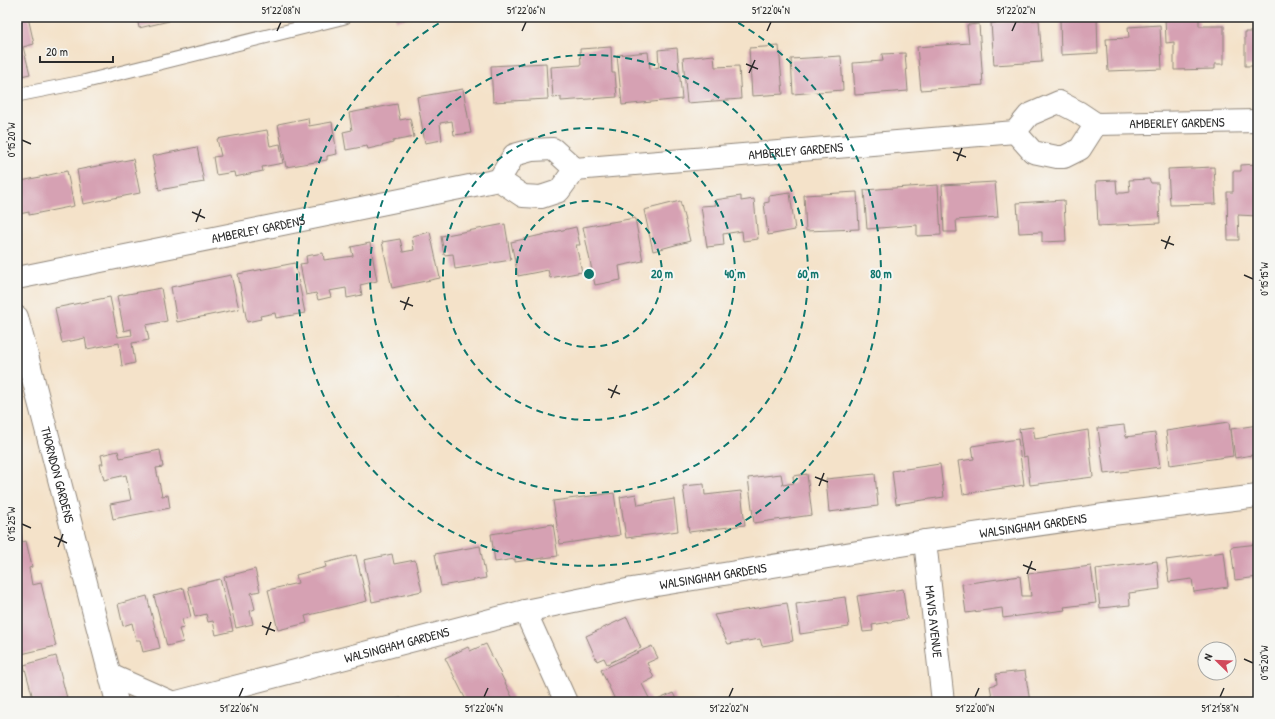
<svg xmlns="http://www.w3.org/2000/svg" width="1275" height="719" font-family="'Patrick Hand',sans-serif">
  <style>
    .building { fill: #d6a1b3 }
    .lines { fill: none; stroke-linecap: round; stroke-linejoin: round }
    .lane-casing { stroke: #90867a; stroke-width: 15 }
    .street-casing { stroke: #90867a; stroke-width: 24 }
    .lane { stroke: #fff; stroke-width: 13 }
    .street { stroke: #fff; stroke-width: 22 }
    .ticks { fill: none; stroke: #2b2b2b; stroke-width: 1.5 }
    .ring { fill: none; stroke: #0f766e; stroke-width: 2; stroke-dasharray: 7 5 }
    .labels { text-anchor: middle; dominant-baseline: central; stroke-width: 4; stroke-linejoin: round; paint-order: stroke }
    .street-label { font-size: 13px; fill: #2b2b2b; stroke: #f6f6f2 }
    .centre { fill: #0f766e; stroke: #f6f6f2; stroke-width: 2 }
    .ring-label { font-size: 12px; text-anchor: middle; font-weight: bold; fill: #0f766e; stroke: #f6f6f2; stroke-width: 4; stroke-linejoin: round; paint-order: stroke }
    .neatline { fill: none; stroke: #2b2b2b; stroke-width: 1.5 }
    .ticks-label { font-size: 10px; text-anchor: middle; fill: #2b2b2b }
  </style>
  <rect width="100%" height="100%" fill="#f6f6f2"/>
  <filter id="ink" filterUnits="userSpaceOnUse"><feTurbulence type="fractalNoise" baseFrequency=".025" numOctaves="2"/><feDisplacementMap in="SourceGraphic" scale="8" xChannelSelector="R" yChannelSelector="G"/><feConvolveMatrix kernelMatrix="1 2 1 2 8 2 1 2 1" color-interpolation-filters="sRGB"/></filter>
  <filter id="wash" filterUnits="userSpaceOnUse"><feTurbulence type="fractalNoise" baseFrequency=".012" numOctaves="4" result="noise"/><feDisplacementMap in="SourceGraphic" scale="16" xChannelSelector="R" yChannelSelector="G"/><feGaussianBlur stdDeviation="0.9" result="paint"/><feColorMatrix in="noise" values="0 0 0 0 0 0 0 0 0 0 0 0 0 0 0 0 0 1.4 0 .05"/><feComposite in="paint" operator="in"/></filter>
  <g filter="url(#wash)">
    <rect width="100%" height="100%" fill="#f4e2c9"/>
    <g id="blocks">
      <path class="building" d="M21,17H28L34,44L23,47L30,74L17,77V18Z
        M137,17H169V21L139,28Z
        M396,17H407L408,18L396,21Z
        M1083,17H1097L1098,53L1061,55L1060,19L1083,18Z
        M1165,17H1199V26H1224V64H1215V69L1174,70V42L1166,43Z
        M1039,20L1042,62L994,65L991,23Z
        M979,24L983,85L921,90L917,47L969,43L967,25Z
        M1160,25L1162,69L1108,71L1106,39L1129,38L1128,27Z
        M1245,32H1258V66H1245Z
        M779,46L783,94L752,96L749,48Z
        M611,47L612,73H615L617,97L561,101V97L553,98L551,67L581,65L580,49Z
        M677,48L682,99L622,105L617,55L648,52L650,69L659,67L658,50Z
        M905,53L908,91L855,95L853,63L883,61L882,54Z
        M714,55L715,67L739,66L741,99L687,103L683,58Z
        M841,56L843,90L793,94L791,59Z
        M546,63L548,99L493,102L491,66Z
        M463,89L471,133L454,135L452,121L440,123L442,140L425,143L417,97Z
        M397,104L400,120L410,118L414,137L393,141V143L381,146L368,149L367,146L346,150L343,132L352,130L349,113Z
        M308,118L309,126L332,122L337,154L327,156V160L286,167L278,124Z
        M267,130L270,146L280,144L283,163L262,167L263,171L235,177L234,172L216,175L213,157L221,156L217,139Z
        M197,147L204,182L159,190L152,156Z
        M133,159L140,193L83,204L77,170Z
        M1258,164V216L1238,215L1239,240H1228L1227,192H1233V171H1241V165Z
        M1214,167L1216,204L1170,205L1168,169Z
        M67,171L74,206L29,215V212L19,214L17,202V182Z
        M1149,179L1151,183H1158L1160,223L1098,226L1096,181L1116,180L1117,193H1124L1130,192L1129,180Z
        M995,182L998,217L956,220L957,232H944L942,185Z
        M938,185L941,235L917,236V225L867,229L864,190Z
        M857,192L859,229L806,231L804,195Z
        M790,193L795,230L768,235L764,203L769,202V196Z
        M741,196V201L754,199L758,239L743,241L742,231L723,234L724,245L707,247L701,206L716,205L715,200Z
        M1064,200L1066,241L1042,242V232L1019,233L1017,203Z
        M680,201L690,241L653,251L644,210Z
        M635,218L643,261L619,266L621,280L595,285L583,227Z
        M505,224L511,260L455,269L453,254L444,255L441,236Z
        M576,227L580,245H576L582,272L550,278L548,270L518,276L511,242Z
        M430,232L440,278L392,288L382,242L400,239L403,252L414,250L412,236Z
        M370,243L377,281L360,285L362,295L347,298L346,288L329,291L331,297L318,300L316,293L306,295L300,264L307,263L306,256L323,253L324,260L353,256L351,247Z
        M295,263L305,313L276,318L275,313L260,316L261,319L247,322L238,274Z
        M231,275L239,309L177,322L171,287Z
        M161,288L167,321L146,325L149,340L132,343L135,363L122,366L119,343L87,349L85,338L62,343L55,308L110,297L118,337L132,335L131,329L124,331L117,296Z
        M1229,422L1233,456L1170,465L1166,431Z
        M1124,425L1126,437L1155,433L1160,467L1104,474L1098,428Z
        M1258,425V454L1235,458L1231,429Z
        M1033,427L1035,439L1088,430L1093,477L1030,485L1027,456L1023,457L1019,429Z
        M1018,439L1024,485L963,494L958,461L974,459L972,446Z
        M160,450L163,467L156,468L162,496L168,495L170,508L113,519L110,504L131,500L126,475L104,480L100,464H103L101,455L118,451L120,458Z
        M940,464L944,497L896,504L892,471Z
        M781,474L783,485L794,483L793,476L807,474L812,515L754,523L748,478Z
        M875,474L878,506L829,512L826,479Z
        M704,484L705,495L741,491L745,525L689,532L683,486Z
        M17,491L20,504L17,505Z
        M614,493L620,535L560,544L553,501Z
        M636,494L638,505L674,499L678,531L626,538L620,497Z
        M553,524L558,556L515,562V559L495,562L491,534Z
        M20,531L22,542L26,541L32,567L29,568L32,585L41,583L56,646L17,655V532Z
        M1258,544V577L1235,580L1231,547Z
        M480,546L486,578L441,586L435,554Z
        M1224,552L1228,587L1194,592L1192,579L1169,582L1166,560Z
        M392,554L394,564L415,560L422,591L372,602L364,560Z
        M356,555L367,601L305,616L307,623L278,630L268,590L298,583L296,575L326,567L325,563Z
        M1157,561L1160,589L1129,593L1130,605L1100,608L1096,569Z
        M1091,566L1096,603L1064,607L1065,610L1003,618L1002,608L966,613L962,584L1020,576L1022,596H1031L1028,574Z
        M255,569L260,591L251,593L255,609L250,611L253,624L236,628L224,577Z
        M220,579L233,631L216,635L213,621L208,622L206,614L195,617L188,587Z
        M184,588L191,617L182,619L184,628L179,629L183,642L167,646L154,596Z
        M903,589L907,619L872,625L873,631L863,632L857,596Z
        M147,596L160,648L143,652L140,640H136L132,623L123,626L118,604Z
        M845,597L849,627L800,634L796,604Z
        M787,603L793,641L762,646L760,639L728,644L714,615Z
        M627,617L641,648L607,664L604,658L597,661L586,636Z
        M486,644L514,701L512,702H467L445,658L468,647L470,651Z
        M652,646L658,658L647,663L654,678L642,684L651,702H616L601,670Z
        M56,656L68,702H34L24,665Z
        M1025,671L1030,702H993L990,686L997,684L996,674Z
        M673,693L677,701L653,702Z
        M401,698L402,702H384V701Z"/>
    </g>
  </g>
  <g filter="url(#ink)">
    <use href="#blocks" fill-opacity="0" stroke="#90867a" stroke-width="1"/>
    <g class="lines">
      <defs>
        <path id="lane" d="M17,95L83,82L345,17"/>
        <g id="street">
          <path d="M1015,132L1033,152L1057,157H1064L1080,149L1096,124"/>
          <path id="s1" d="M499,180L514,155L532,150L553,149L575,169L1015,132L1029,115L1059,102L1078,112L1096,124L1258,121"/>
          <path id="s2" d="M17,278L499,180L523,196L541,197L559,191L575,169"/>
          <path id="s3" d="M17,317L117,702"/>
          <path id="s4" d="M925,541L943,702"/>
          <path d="M525,611L566,702"/>
          <path d="M110,675L171,702"/>
          <path id="s5" d="M177,702L525,611L632,589L925,541L1104,515L1258,496"/>
        </g>
      </defs>
      <use href="#lane" class="lane-casing"/>
      <use href="#street" class="street-casing"/>
      <use href="#lane" class="lane"/>
      <use href="#street" class="street"/>
    </g>
  </g>
  <path class="ticks" d="M277,31L281,22M522,31L526,22M767,31L771,22M1012,31L1016,22M746,64L758,69M749,73L755,60M22,140L31,144M953,152L966,157M957,161L962,148M192,212L205,218M196,222L201,209M1161,240L1174,245M1165,249L1170,236M1244,275L1253,279M400,301L413,306M404,310L409,297M608,389L620,394M611,398L617,385M815,477L828,482M819,486L824,473M22,524L31,528M54,537L67,543M58,547L63,534M1023,565L1036,570M1027,574L1032,561M262,626L275,631M266,635L271,622M1244,659L1253,663M239,697L243,688M484,697L488,688M729,697L733,688M975,697L979,688M1220,697L1224,688"/>
  <g class="ring">
    <circle cx="589" cy="274" r="73"/>
    <circle cx="589" cy="274" r="146"/>
    <circle cx="589" cy="274" r="219"/>
    <path d="M728 17A292 292 0 1 1 450 17"/>
  </g>
  <g class="labels">
    <g class="street-label">
      <text stroke="none"><textPath href="#s1" startOffset="719">AMBERLEY GARDENS</textPath></text>
      <text stroke="none"><textPath href="#s1" startOffset="320">AMBERLEY GARDENS</textPath></text>
      <text stroke="none"><textPath href="#s2" startOffset="246">AMBERLEY GARDENS</textPath></text>
      <text stroke="none"><textPath href="#s3" startOffset="163">THORNDON GARDENS</textPath></text>
      <text stroke="none"><textPath href="#s5" startOffset="875">WALSINGHAM GARDENS</textPath></text>
      <text stroke="none"><textPath href="#s5" startOffset="551">WALSINGHAM GARDENS</textPath></text>
      <text stroke="none"><textPath href="#s4" startOffset="81">MAVIS AVENUE</textPath></text>
      <text stroke="none"><textPath href="#s5" startOffset="227">WALSINGHAM GARDENS</textPath></text>
    </g>
  </g>
  <circle cx="589" cy="274" r="6" class="centre"/>
  <g class="ring-label">
    <text x="662" y="278">20 m</text>
    <text x="735" y="278">40 m</text>
    <text x="808" y="278">60 m</text>
    <text x="881" y="278">80 m</text>
  </g>
  <rect width="1275" height="719" fill="none" stroke="#f6f6f2" stroke-width="44"/>
  <g transform="translate(1217 661) rotate(293)"><circle r="19" fill="#f6f6f2" stroke="#a5a5a2"/>
  <path d="M0-3L7 15L0 10L-7 15Z" fill="#d1495b"/>
  <text y="-6" font-size="11" font-weight="bold" text-anchor="middle" fill="#2b2b2b">N</text>
  </g>
  <path d="M40 56v6h73v-6" fill="none" stroke="#2b2b2b" stroke-width="2"/>
  <text x="46" y="56" font-size="12" fill="#2b2b2b" stroke="#f6f6f2" stroke-width="3" paint-order="stroke">20 m</text>
  <rect x="22" y="22" width="1231" height="675" class="neatline"/>
  <g class="ticks-label">
    <text x="281" y="14">51°22'08"N</text>
    <text x="526" y="14">51°22'06"N</text>
    <text x="771" y="14">51°22'04"N</text>
    <text x="1016" y="14">51°22'02"N</text>
    <text transform="translate(11 140) rotate(-90)" y="4">0°15'20"W</text>
    <text transform="translate(1264 279) rotate(-90)" y="4">0°15'15"W</text>
    <text transform="translate(11 524) rotate(-90)" y="4">0°15'25"W</text>
    <text transform="translate(1264 663) rotate(-90)" y="4">0°15'20"W</text>
    <text x="239" y="712">51°22'06"N</text>
    <text x="484" y="712">51°22'04"N</text>
    <text x="729" y="712">51°22'02"N</text>
    <text x="975" y="712">51°22'00"N</text>
    <text x="1220" y="712">51°21'58"N</text>
  </g>
</svg>
